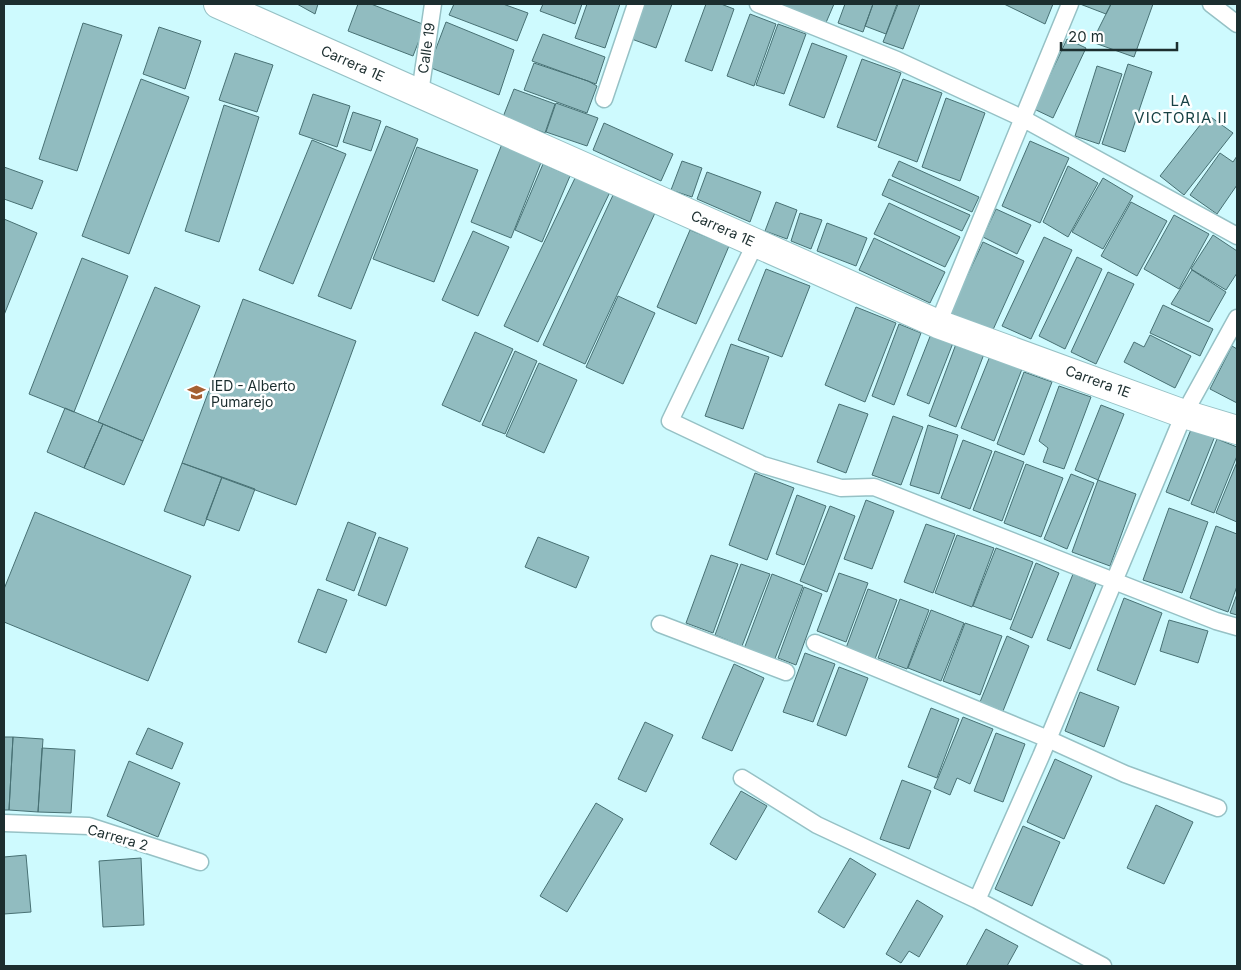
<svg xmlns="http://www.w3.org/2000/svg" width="1241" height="970" font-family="Inter,sans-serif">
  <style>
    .building { fill: #91bcc0; stroke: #487174 }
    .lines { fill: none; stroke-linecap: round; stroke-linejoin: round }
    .lane-casing { stroke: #96c1c5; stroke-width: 19 }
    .street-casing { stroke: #96c1c5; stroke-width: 30 }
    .lane { stroke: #fff; stroke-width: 16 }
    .street { stroke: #fff; stroke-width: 28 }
    .labels { text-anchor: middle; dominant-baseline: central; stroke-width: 5; stroke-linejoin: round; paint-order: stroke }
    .street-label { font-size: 14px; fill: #1c2e2f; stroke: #fff }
    .poi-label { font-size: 14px; fill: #1c2e2f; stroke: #fff; text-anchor: start }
    .neighbourhood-label { font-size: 15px; letter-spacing: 1px; fill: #184245; stroke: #fff }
  </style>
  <rect width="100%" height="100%" fill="#cefafe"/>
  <path class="building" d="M297,4H318L315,14Z
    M358,4H371L425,25L413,56L348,31Z
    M454,4H503L528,13L517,41L449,15Z
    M543,4H582L575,24L540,11Z
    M587,4H620L605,48L575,38Z
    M641,4H672L656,48L629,38Z
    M706,4H721L734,9L712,71L685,61Z
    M768,4H834L825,25Z
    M845,4H873L863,32L838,23Z
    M873,4H897L886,34L865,26Z
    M898,4H920L903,49L883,42Z
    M1004,4H1053L1045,24Z
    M1080,4H1111L1106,14Z
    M1111,4H1153L1134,57L1092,42Z
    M750,14L776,24L754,86L727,76Z
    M446,22L514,50L499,95L429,67Z
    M83,23L122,35L77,171L39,159Z
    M778,24L806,34L784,94L756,85Z
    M159,27L201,41L185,89L143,74Z
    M543,34L605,57L596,84L532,61Z
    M1067,39L1086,48L1053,118L1034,109Z
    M812,43L847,56L824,118L789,105Z
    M235,53L273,65L257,112L219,100Z
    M862,59L901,73L876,141L837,127Z
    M534,63L588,81L597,86L587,113L524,90Z
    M1128,64L1152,72L1125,152L1102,144Z
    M1097,66L1122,74L1099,144L1075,136Z
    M141,79L189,97L129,254L82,236Z
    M903,79L942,93L917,162L878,147Z
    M514,89L555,104L545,133L503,117Z
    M313,94L350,106L337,147L299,134Z
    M946,98L985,113L960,181L922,167Z
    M556,103L598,118L587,146L546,132Z
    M224,105L259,117L219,242L185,231Z
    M353,112L381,121L371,151L343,142Z
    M1208,115L1233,133L1184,195L1160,176Z
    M604,123L673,154L661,181L593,150Z
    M386,126L418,139L351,309L318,296Z
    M312,140L346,154L293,284L259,270Z
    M1030,141L1069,158L1040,223L1002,206Z
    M502,144L542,160L511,238L471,222Z
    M417,147L478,170L434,282L373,259Z
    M1220,153L1233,162L1237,156V185L1217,214L1190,195Z
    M682,161L702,168L692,197L671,190Z
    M899,161L979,197L972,212L892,176Z
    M543,164L570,176L542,242L515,230Z
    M1068,166L1098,183L1068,237L1043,222Z
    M4,167L43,181L32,209L4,199Z
    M707,172L761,192L750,222L697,199Z
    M576,176L610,192L538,342L504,326Z
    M1103,178L1133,196L1103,249L1072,232Z
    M889,179L970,215L962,231L882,195Z
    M614,193L655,213L585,364L543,345Z
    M776,202L797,210L787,239L765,231Z
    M1131,202L1167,221L1137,276L1101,256Z
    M889,203L960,237L945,267L874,234Z
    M996,209L1031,225L1017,254L983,237Z
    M800,213L822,220L811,249L791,241Z
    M1174,215L1209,234L1179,289L1144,269Z
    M4,219L37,233L4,315Z
    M827,223L867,238L856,266L817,251Z
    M690,230L729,246L696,324L657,307Z
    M473,231L509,247L478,316L442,300Z
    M1213,235L1237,251V273L1226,290L1191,269Z
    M1044,237L1072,250L1031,339L1002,326Z
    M874,238L945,272L930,303L859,270Z
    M983,242L1024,261L992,332L950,313Z
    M1077,257L1102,269L1065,349L1039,336Z
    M82,258L128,276L74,412L29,394Z
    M766,269L810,286L782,357L738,340Z
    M1192,270L1226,292L1209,322L1171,304Z
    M1108,272L1134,284L1096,364L1071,352Z
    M155,287L200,306L143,441L98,422Z
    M618,296L655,313L623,384L586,367Z
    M243,299L356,341L296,505L182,463Z
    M1163,305L1213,329L1200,356L1150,333Z
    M856,307L896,323L865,402L825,385Z
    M899,324L921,333L894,405L872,396Z
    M475,332L513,349L480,422L442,405Z
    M931,334L953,343L929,404L907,395Z
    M1150,335L1191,356L1175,388L1124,362L1134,342L1144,347Z
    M731,344L769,357L743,429L705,416Z
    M956,344L984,354L956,427L929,416Z
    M1232,346L1237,349V403L1210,389Z
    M515,351L537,361L505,434L482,425Z
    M990,356L1022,369L994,441L961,428Z
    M539,363L577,380L544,453L506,436Z
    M1024,372L1052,382L1024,455L997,444Z
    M1059,386L1091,397L1064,469L1043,462L1048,448L1039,441Z
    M839,404L868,414L846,473L817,462Z
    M1101,405L1124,414L1098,480L1075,470Z
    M65,408L103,424L84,468L47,452Z
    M893,416L923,427L901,485L872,475Z
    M103,424L143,441L124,485L84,468Z
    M928,425L958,435L939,494L910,485Z
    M1192,427L1215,436L1189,501L1166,492Z
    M1217,439L1237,447V456L1214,513L1191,504Z
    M963,440L992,451L970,509L941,498Z
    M995,451L1024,462L1002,521L973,510Z
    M1237,462V522L1216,513Z
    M182,463L222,477L204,526L164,511Z
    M1026,464L1063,478L1041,537L1004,523Z
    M755,473L794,488L767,560L729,545Z
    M1071,474L1094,483L1067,549L1044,539Z
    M222,477L255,489L239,531L206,519Z
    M1098,480L1136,494L1110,566L1072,552Z
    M797,495L826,506L804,565L776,554Z
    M866,500L894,511L872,569L844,559Z
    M830,506L855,516L827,592L800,581Z
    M1169,508L1208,522L1182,593L1143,580Z
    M35,512L191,576L148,681L4,622V589Z
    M348,522L376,533L354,591L326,580Z
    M926,524L955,534L933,593L904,582Z
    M1216,526L1237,534V586L1228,612L1190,598Z
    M957,535L994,548L972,607L935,593Z
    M379,537L408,548L386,606L358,595Z
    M538,537L589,557L576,588L525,567Z
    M996,548L1033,562L1011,620L973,606Z
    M711,555L738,564L713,633L686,623Z
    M1036,563L1059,573L1032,638L1010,629Z
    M741,564L770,574L742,646L715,635Z
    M839,573L868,583L846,642L817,631Z
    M772,574L803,586L774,661L744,649Z
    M1073,574L1096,584L1070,649L1047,640Z
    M804,587L822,594L796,665L778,658Z
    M318,589L347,600L326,653L298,642Z
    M868,589L897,600L875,659L846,648Z
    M1237,594V615L1230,613Z
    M1124,598L1162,613L1135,685L1097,670Z
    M900,599L929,610L907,669L878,658Z
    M931,610L964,623L941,681L908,668Z
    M1169,620L1208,631L1198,663L1160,651Z
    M965,623L1002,636L980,695L943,681Z
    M1007,636L1029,646L1003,711L980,702Z
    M805,653L835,664L813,722L783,712Z
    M734,664L764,678L732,751L702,738Z
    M839,667L868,678L846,736L817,725Z
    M1080,692L1119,707L1104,747L1065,731Z
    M931,708L959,719L937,778L908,767Z
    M963,717L993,729L970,784L957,778L950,795L934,788Z
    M645,722L673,735L646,792L618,779Z
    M148,728L183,743L172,769L136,754Z
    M996,733L1025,744L1003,802L974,791Z
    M4,737H13L9,810H4Z
    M13,737L43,739L38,812L9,810Z
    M42,748L75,750L71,813L38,812Z
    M1055,759L1092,776L1064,839L1027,822Z
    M129,761L180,783L158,837L107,816Z
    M902,780L931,791L909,849L880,839Z
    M741,791L767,806L736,860L710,844Z
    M596,803L623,819L567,912L540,896Z
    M1156,805L1193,822L1164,884L1127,868Z
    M1023,826L1060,842L1032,906L995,889Z
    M26,855L31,912L4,914V857Z
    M141,858L144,925L103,927L99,861Z
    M850,858L876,874L844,928L818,912Z
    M917,900L943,916L919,957L909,951L901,963L886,954Z
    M986,929L1018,946L1007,966H966Z"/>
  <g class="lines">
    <defs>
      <path id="lane" d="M758,4L897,60L1022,118L1237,236
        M1211,4L1237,24
        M420,93L433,4
        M604,99L636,4
        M756,242L670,421L763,465L841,488L874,487L1216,621L1237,627
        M938,324L1070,4
        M660,624L786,672
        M815,643L1048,739L1125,774L1218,808
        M742,778L817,825L977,900L1103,966
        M4,823L89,826L200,862
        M977,900L1041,756L1184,414L1237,318"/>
      <path id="street" d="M218,4L938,324L1184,414L1237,430"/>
    </defs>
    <use href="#lane" class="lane-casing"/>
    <use href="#street" class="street-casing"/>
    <use href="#lane" class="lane"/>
    <use href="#street" class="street"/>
  </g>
  <defs>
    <symbol id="school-bare" viewBox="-9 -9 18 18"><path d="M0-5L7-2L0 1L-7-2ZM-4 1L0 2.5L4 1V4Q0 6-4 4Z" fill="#a56032" stroke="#fff" stroke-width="2.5" paint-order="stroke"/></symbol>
  </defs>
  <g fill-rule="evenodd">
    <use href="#school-bare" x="184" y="380" width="25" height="25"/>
  </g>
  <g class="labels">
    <g class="street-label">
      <text transform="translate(426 48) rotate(-82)">Calle 19</text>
      <text transform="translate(353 63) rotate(24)">Carrera 1E</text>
      <text transform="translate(723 228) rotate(24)">Carrera 1E</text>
      <text transform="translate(1098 381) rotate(20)">Carrera 1E</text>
      <text transform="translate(118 837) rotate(16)">Carrera 2</text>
    </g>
    <g class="poi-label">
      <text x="211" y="385">IED - Alberto<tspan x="211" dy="16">Pumarejo</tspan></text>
    </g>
    <g class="neighbourhood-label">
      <text x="1181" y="100">LA<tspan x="1181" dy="17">VICTORIA II</tspan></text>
    </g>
  </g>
  <rect width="1241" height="970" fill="none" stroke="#1c2e2f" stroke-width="10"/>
  <path d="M1061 42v8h116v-8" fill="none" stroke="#1c2e2f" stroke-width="2.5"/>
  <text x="1068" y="42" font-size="15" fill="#1c2e2f" stroke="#ffffff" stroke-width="4" paint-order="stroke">20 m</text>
</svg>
